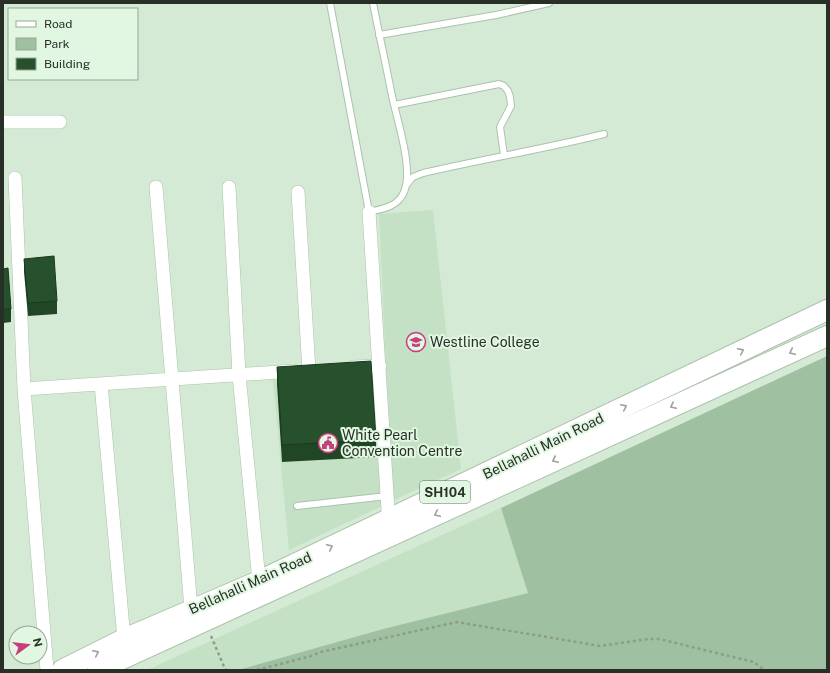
<svg xmlns="http://www.w3.org/2000/svg" width="830" height="673" font-family="'Public Sans',sans-serif">
  <style>
    .built { fill: #c4e0c5 }
    .green { fill: #9fc1a1 }
    .lines { fill: none; stroke-linecap: round; stroke-linejoin: round }
    .service-casing { stroke: #acc2ad; stroke-width: 8 }
    .minor-casing { stroke: #acc2ad; stroke-width: 14 }
    .primary-casing { stroke: #acc2ad; stroke-width: 22 }
    .path { stroke: #8d9d8d; stroke-width: 2.5; stroke-dasharray: 3 3; stroke-linecap: butt }
    .service { stroke: #fff; stroke-width: 6 }
    .minor { stroke: #fff; stroke-width: 13 }
    .primary { stroke: #fff; stroke-width: 20 }
    .wall { fill: #214626 }
    .building { fill: #26512c; stroke: #1b391f }
    .oneway { stroke: #9ea19e }
    .labels { text-anchor: middle; dominant-baseline: central; stroke-width: 4; stroke-linejoin: round; paint-order: stroke }
    .shield { fill: #e1f7e2; stroke: #5f6b5f; stroke-width: 1 }
    .shield-label { font-size: 13px; font-weight: bold; fill: #272f27 }
    .poi-label { font-size: 14px; fill: #272f27; stroke: #e1f7e2; text-anchor: start }
    .street-label { font-size: 14px; fill: #272f27; stroke: #e1f7e2 }
  </style>
  <rect width="100%" height="100%" fill="#d4ead5"/>
  <path class="built" d="M433,210L461,469L392,501L379,214Z
    M374,372L382,506L289,550L273,380Z
    M501,508L529,593L383,629L238,670H147Z"/>
  <path class="green" d="M827,356V670H238L383,629L528,593L501,508Z"/>
  <g class="lines">
    <defs>
      <path id="service" d="M330,3L369,212C382,209 398,207 404,192C414,170 397,120 392,96C386,65 379,34 373,3
        M379,35L496,15L549,3
        M394,105L499,84L504,86L508,91L510,97L511,106L500,127L504,155
        M407,184L413,177L423,173C483,159 544,149 604,134
        M297,506L387,496"/>
      <path id="minor" d="M3,122H60
        M15,178L24,389L47,670
        M156,187L191,609
        M229,187L239,375L259,581
        M298,192L309,371
        M369,212L389,526
        M354,367L380,366
        M101,384L124,639
        M24,389L294,371"/>
      <path id="primary" d="M62,670L124,639L259,581L827,310
        M98,670L827,336"/>
    </defs>
    <use href="#service" class="service-casing"/>
    <use href="#minor" class="minor-casing"/>
    <use href="#primary" class="primary-casing"/>
    <path class="path" d="M211,636L225,669L227,670
      M257,670L311,656L321,652L457,622L600,646L648,639H659L754,662L764,670"/>
    <use href="#service" class="service"/>
    <use href="#minor" class="minor"/>
    <use href="#primary" class="primary"/>
  </g>
  <path class="wall" d="M24,259L57,301V314L28,316L24,272Z
    M3,269L11,309V322L3,323Z
    M277,367L376,440V457L282,462L277,384Z"/>
  <path class="building" d="M54,256L57,301L28,303L24,259Z
    M8,268L11,309H3V269Z
    M371,361L376,440L282,445L277,367Z"/>
  <defs><path id="oneway-chevron" d="M-2-3.5L2.5 0L-2 3.5" fill="none" stroke-width="1.6" stroke-linecap="round" stroke-linejoin="round"/></defs>
  <g class="oneway">
    <use href="#oneway-chevron" transform="translate(741 351) rotate(-26)"/>
    <use href="#oneway-chevron" transform="translate(792 352) rotate(155)"/>
    <use href="#oneway-chevron" transform="translate(673 406) rotate(155)"/>
    <use href="#oneway-chevron" transform="translate(624 407) rotate(-26)"/>
    <use href="#oneway-chevron" transform="translate(555 460) rotate(155)"/>
    <use href="#oneway-chevron" transform="translate(437 514) rotate(155)"/>
    <use href="#oneway-chevron" transform="translate(330 547) rotate(-25)"/>
    <use href="#oneway-chevron" transform="translate(96 653) rotate(-26)"/>
  </g>
  <defs>
    <symbol id="university-ring" viewBox="-11 -11 22 22"><circle r="9.5" fill="#e1f7e2" stroke="#c63e7b" stroke-width="1.5"/><path d="M0-5L7-2L0 1L-7-2ZM-4 1L0 2.5L4 1V4Q0 6-4 4Z" fill="#c63e7b"/></symbol>
    <symbol id="civic-ring" viewBox="-11 -11 22 22"><circle r="9.5" fill="#e1f7e2" stroke="#c63e7b" stroke-width="1.5"/><path d="M-.6-6.5H3V-4.5H.6V-3L4-1V1h2V6H-6V1h2V-1L-.6-3ZM-1.2 2.5V6h2.4V2.5Z" fill="#c63e7b"/></symbol>
  </defs>
  <g fill-rule="evenodd">
    <use href="#university-ring" x="405" y="331" width="22" height="22"/>
    <use href="#civic-ring" x="317" y="432" width="22" height="22"/>
  </g>
  <g class="labels">
    <rect class="shield" x="420" y="481" width="50" height="22" rx="3"/>
    <g class="shield-label">
      <text x="445" y="492">SH104</text>
    </g>
    <g class="poi-label">
      <text x="430" y="342">Westline College</text>
      <text x="342" y="435">White Pearl<tspan x="342" dy="16">Convention Centre</tspan></text>
    </g>
    <g class="street-label">
      <text transform="translate(543 446) rotate(-26)">Bellahalli Main Road</text>
      <text transform="translate(250 583) rotate(-24)">Bellahalli Main Road</text>
    </g>
  </g>
  <rect width="830" height="673" fill="none" stroke="#272f27" stroke-width="8"/>
  <rect x="8" y="8" width="130" height="72" fill="#e1f7e2" stroke="#97a797"/>
  <rect x="16" y="21" width="20" height="6" fill="#ffffff" stroke="#97a797"/>
  <text x="44" y="28" font-size="12" fill="#272f27">Road</text>
  <rect x="16" y="38" width="20" height="12" fill="#9fc1a1" stroke="#97a797"/>
  <text x="44" y="48" font-size="12" fill="#272f27">Park</text>
  <rect x="16" y="58" width="20" height="12" fill="#26512c" stroke="#97a797"/>
  <text x="44" y="68" font-size="12" fill="#272f27">Building</text>
  <g transform="translate(28 645) rotate(75)"><circle r="19" fill="#e1f7e2" stroke="#97a797"/>
  <path d="M0-3L7 15L0 10L-7 15Z" fill="#c63e7b"/>
  <text y="-6" font-size="11" font-weight="bold" text-anchor="middle" fill="#272f27">N</text>
  </g>
</svg>
